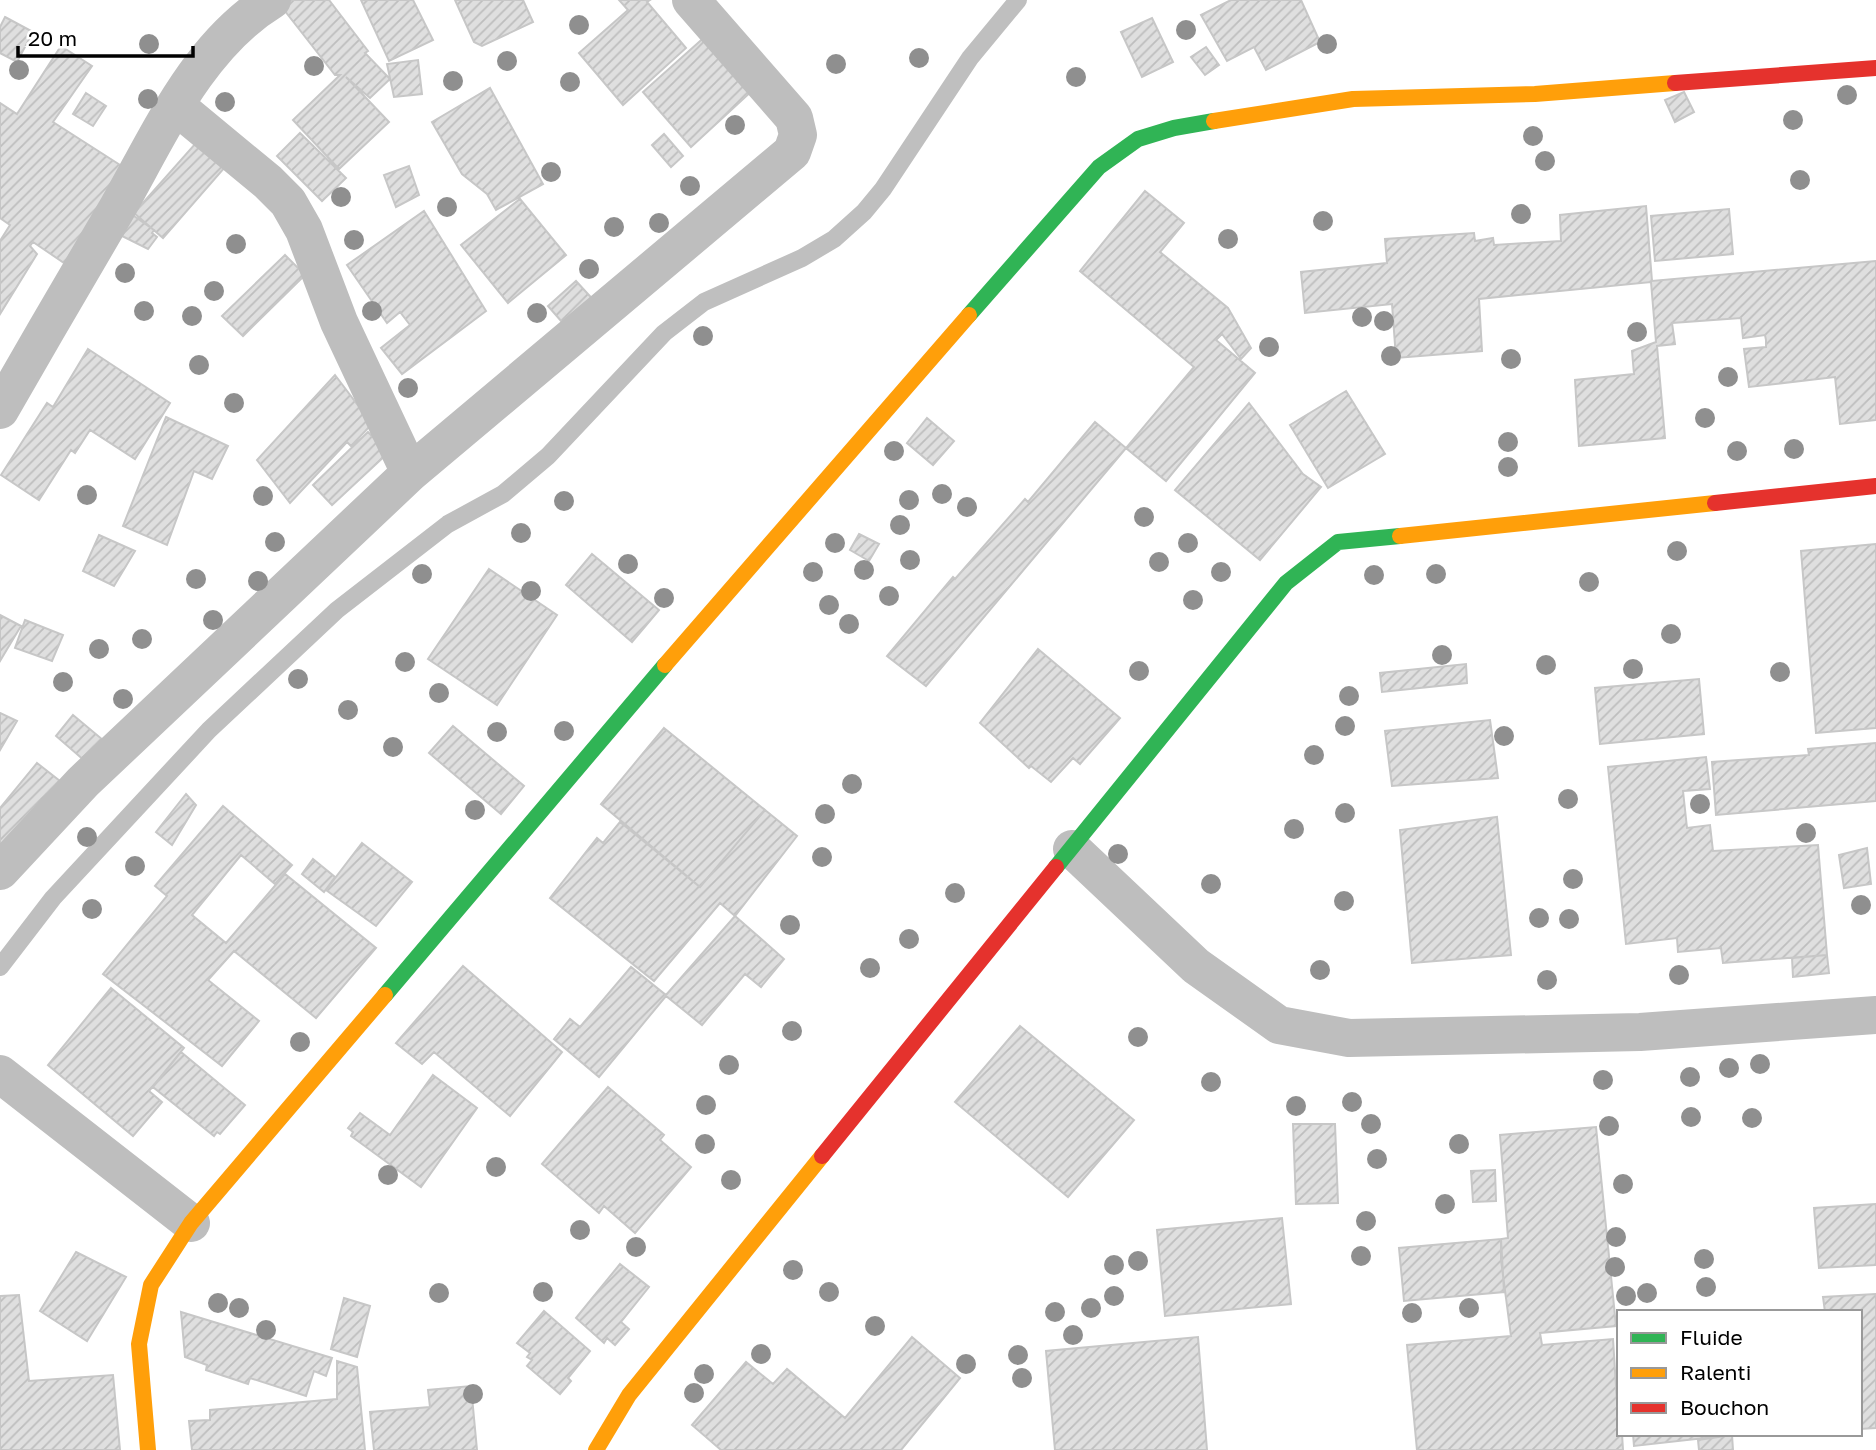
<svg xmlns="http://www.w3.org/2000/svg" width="1876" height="1450" font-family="'Golos Text',sans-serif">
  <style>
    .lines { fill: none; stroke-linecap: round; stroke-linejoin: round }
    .stream { stroke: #bfbfbf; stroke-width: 18 }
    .building { fill: url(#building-hatch); stroke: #c7c7c7; stroke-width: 2 }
    .street { stroke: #bebebe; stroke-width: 38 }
    .fast { stroke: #30b455; stroke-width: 16 }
    .slow { stroke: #ff9f0a; stroke-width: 16 }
    .jam { stroke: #e5322d; stroke-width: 16 }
    .tree { fill: #8f8f8f }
  </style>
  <defs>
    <pattern id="building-hatch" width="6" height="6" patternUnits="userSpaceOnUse" patternTransform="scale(1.75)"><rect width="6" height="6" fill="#dfdfdf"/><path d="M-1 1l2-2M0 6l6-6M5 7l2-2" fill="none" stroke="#bebebe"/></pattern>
  </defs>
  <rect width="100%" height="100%" fill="#fff"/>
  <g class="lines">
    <path class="stream" d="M0,967L53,898L209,730L337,610L448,524L503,494L548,456L664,333L704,302L802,258L834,239L864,212L883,189L970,58L1018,0"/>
  </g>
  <path class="building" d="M289,0H329L368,51L365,53L390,79L370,98L346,77L389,122L339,169L293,120L340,75H335L281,6Z
    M361,0H413L433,40L389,61Z
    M455,0H523L533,22L482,46L474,42Z
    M619,0H650L647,2L686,48L623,105L579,53L628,10Z
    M1231,0H1301L1320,42L1266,70L1254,47L1227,61L1201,15Z
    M5,17L33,32L17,62L0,53V27Z
    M1152,18L1173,62L1142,77L1121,32Z
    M708,34L753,90L691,147L643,92Z
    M61,46L92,66L53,122L131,172L70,267L33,242L30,246L37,254L0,314V241L10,225L0,218V103L17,114Z
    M1206,47L1219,65L1205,75L1191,57Z
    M418,60L422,94L394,97L387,64Z
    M490,88L543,184L496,210L487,194L462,174L432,122Z
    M1684,92L1694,112L1675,122L1665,100Z
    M86,93L106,106L93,126L73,114Z
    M300,133L346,178L322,201L277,156Z
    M664,134L683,156L671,167L652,145Z
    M203,135L233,158L163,238L134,213Z
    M409,166L419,195L396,207L384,175Z
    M1145,191L1184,223L1160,252L1228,308L1251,348L1241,359L1222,334L1216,340L1255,373L1166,481L1126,448L1194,367L1080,271Z
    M520,199L566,255L508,303L461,245Z
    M1646,206L1652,281L1876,261V420L1840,424L1835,377L1749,387L1744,349L1766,347V340L1765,335L1743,338L1741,318L1672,323L1675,344L1657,346L1665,438L1579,446L1575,380L1634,374L1632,351L1656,342L1651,282L1479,299L1482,351L1396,358L1392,304L1305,313L1301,272L1387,263L1385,239L1474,233L1475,241L1493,238L1494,245L1561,241L1560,215Z
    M1729,209L1733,254L1655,261L1651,216Z
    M424,211L486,311L402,374L381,348L410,325L400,312L387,323L347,265Z
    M131,214L154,230L152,233L157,237L148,249L122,236Z
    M285,255L305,275L243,336L222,316Z
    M576,281L598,305L569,330L548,306Z
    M88,349L170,403L135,459L90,430L75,453L71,450L39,500L1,475L47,403L53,407Z
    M335,375L372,424L351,446L347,442L290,503L257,460Z
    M1346,391L1385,454L1328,488L1290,425Z
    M1249,403L1303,474L1321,487L1260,560L1175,490Z
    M166,417L228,446L212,479L194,471L167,545L123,526Z
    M927,418L954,441L933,465L907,443Z
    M1095,422L1126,448L926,686L887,656L953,577L955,579L1025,499L1028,502Z
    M368,432L388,453L332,505L313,485Z
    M859,534L879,544L869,561L850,550Z
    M99,535L135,551L114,586L83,571Z
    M1876,544V728L1816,733L1801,551Z
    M592,554L659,610L632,642L566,585Z
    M489,569L557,615L497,705L428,659Z
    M0,615L21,626L0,661Z
    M25,620L63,635L52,661L15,648Z
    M1038,649L1120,718L1080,764L1073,758L1051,782L1031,766L1029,768L980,723Z
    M1466,664L1467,683L1382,692L1380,673Z
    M1699,679L1704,734L1600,744L1595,688Z
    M0,713L17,721L0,750Z
    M73,715L103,740L85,761L56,736Z
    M1490,720L1498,778L1392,786L1385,731Z
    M453,726L524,786L501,814L429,753Z
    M664,728L765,810L700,887L601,804Z
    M1876,743V801L1716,815L1712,762L1809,755L1808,749Z
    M1706,757L1710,789L1683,791L1687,828L1710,825L1713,851L1818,845L1827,955L1723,963L1721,948L1678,952L1677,938L1626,944L1608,767Z
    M37,763L65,785L0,864V808Z
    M186,794L196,805L172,845L156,832Z
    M223,806L292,865L275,884L241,855L192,915L226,943L285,874L376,948L316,1018L234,951L208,980L259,1021L222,1066L103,974L167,896L155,886Z
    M765,810L797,836L735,916L720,903L654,981L550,898L597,838L603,843L620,822L700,887Z
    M1497,817L1511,955L1412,963L1400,830Z
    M362,843L412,882L376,926L326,890Z
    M1867,848L1871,884L1844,888L1839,855Z
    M313,859L335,877L324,892L302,874Z
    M735,916L784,959L761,987L745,974L702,1025L666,996L599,1077L554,1039L570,1019L580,1027L631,967L666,995Z
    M1827,955L1829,973L1793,977L1792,958Z
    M463,966L562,1052L510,1116L434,1052L422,1064L396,1043Z
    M111,988L184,1048L149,1091L162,1102L133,1136L48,1065Z
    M1020,1026L1134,1120L1068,1197L955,1102Z
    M181,1052L245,1105L220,1134L217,1132L214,1136L153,1087Z
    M433,1075L477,1108L421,1187L351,1136L353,1132L348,1128L360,1113L390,1135Z
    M608,1087L664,1135L660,1140L691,1167L635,1233L604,1206L599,1213L542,1164Z
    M1293,1124H1335L1338,1203L1296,1204Z
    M1596,1127L1616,1326L1540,1333L1542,1345L1613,1339L1619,1434H1622L1623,1450H1417L1407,1345L1511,1336L1501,1260V1239L1508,1238L1500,1135Z
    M1495,1170L1496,1201L1473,1202L1471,1171Z
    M1876,1204V1265L1819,1268L1814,1208Z
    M1282,1218L1291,1304L1165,1316L1157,1230Z
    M1501,1239L1504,1292L1404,1301L1399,1248Z
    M76,1252L126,1277L87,1341L40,1311Z
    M620,1264L649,1287L621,1322L629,1329L615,1345L607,1338L604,1343L576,1318Z
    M1876,1294V1428L1860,1429V1312H1825L1823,1297Z
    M19,1295L29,1381L113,1375L120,1450H0V1296Z
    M344,1298L370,1306L357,1357L331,1349Z
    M544,1311L590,1351L568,1378L571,1381L560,1394L527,1366L532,1360L527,1357L530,1353L517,1343Z
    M181,1312L332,1358L326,1376L314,1371L306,1396L250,1378L248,1384L206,1370L207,1365L185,1357Z
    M912,1337L960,1378L901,1450H721L692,1425L746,1362L773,1384L787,1369L845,1418Z
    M1198,1337L1207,1450H1055L1046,1351Z
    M337,1361L357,1367L365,1450H192L189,1421L210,1420V1410L337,1399Z
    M471,1386L477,1450H374L370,1412L430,1407L428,1390Z
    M1633,1434H1731L1732,1435L1634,1446Z
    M1732,1435L1733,1450H1699L1698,1440Z"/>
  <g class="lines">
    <path class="street" d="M176,106L268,182L288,202L304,230L339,322L410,473
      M0,410C39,342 78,275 118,207C159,135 198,45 272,0
      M1072,849L1196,966L1279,1025L1349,1038L1640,1032L1876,1015
      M0,871L83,782L410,473L792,152L798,135L794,118L691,0
      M0,1074L191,1223"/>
    <path class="fast" d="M969,315L1099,167L1138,139L1174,128L1214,121
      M1056,867L1286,583L1338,542L1400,536
      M385,995L665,665"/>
    <path class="slow" d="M1214,121L1353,99L1535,94L1675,83
      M1400,536L1715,503
      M665,665L969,315
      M148,1450L139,1344L151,1285L191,1223L385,995
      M596,1450L629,1395L822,1156"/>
    <path class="jam" d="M1675,83L1876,68
      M1715,503L1876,486
      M822,1156L1056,867"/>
  </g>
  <g class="tree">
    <circle cx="579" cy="25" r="10"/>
    <circle cx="1186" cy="30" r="10"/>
    <circle cx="149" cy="44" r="10"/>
    <circle cx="1327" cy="44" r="10"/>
    <circle cx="919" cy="58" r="10"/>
    <circle cx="507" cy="61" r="10"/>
    <circle cx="836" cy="64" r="10"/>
    <circle cx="314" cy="66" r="10"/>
    <circle cx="19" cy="70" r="10"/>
    <circle cx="1076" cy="77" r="10"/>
    <circle cx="453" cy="81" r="10"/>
    <circle cx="570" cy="82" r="10"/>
    <circle cx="1847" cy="95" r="10"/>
    <circle cx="148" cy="99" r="10"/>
    <circle cx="225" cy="102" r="10"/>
    <circle cx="1793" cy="120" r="10"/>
    <circle cx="735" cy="125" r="10"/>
    <circle cx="1533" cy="136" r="10"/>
    <circle cx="1545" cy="161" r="10"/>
    <circle cx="551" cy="172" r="10"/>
    <circle cx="1800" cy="180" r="10"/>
    <circle cx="690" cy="186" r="10"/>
    <circle cx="341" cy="197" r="10"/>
    <circle cx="447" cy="207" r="10"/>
    <circle cx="1521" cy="214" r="10"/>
    <circle cx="1323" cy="221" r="10"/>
    <circle cx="659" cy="223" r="10"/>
    <circle cx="614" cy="227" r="10"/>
    <circle cx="1228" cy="239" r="10"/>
    <circle cx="354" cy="240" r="10"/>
    <circle cx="236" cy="244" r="10"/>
    <circle cx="589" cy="269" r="10"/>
    <circle cx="125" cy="273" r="10"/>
    <circle cx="214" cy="291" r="10"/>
    <circle cx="144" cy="311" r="10"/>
    <circle cx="372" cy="311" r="10"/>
    <circle cx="537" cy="313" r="10"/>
    <circle cx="192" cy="316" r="10"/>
    <circle cx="1362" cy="317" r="10"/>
    <circle cx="1384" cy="321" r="10"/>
    <circle cx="1637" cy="332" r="10"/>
    <circle cx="703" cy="336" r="10"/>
    <circle cx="1269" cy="347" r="10"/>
    <circle cx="1391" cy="356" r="10"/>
    <circle cx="1511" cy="359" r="10"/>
    <circle cx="199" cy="365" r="10"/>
    <circle cx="1728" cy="377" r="10"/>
    <circle cx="408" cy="388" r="10"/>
    <circle cx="234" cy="403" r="10"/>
    <circle cx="1705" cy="418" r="10"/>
    <circle cx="1508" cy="442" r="10"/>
    <circle cx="1794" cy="449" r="10"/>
    <circle cx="894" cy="451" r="10"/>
    <circle cx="1737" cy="451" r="10"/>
    <circle cx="1508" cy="467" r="10"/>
    <circle cx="942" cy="494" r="10"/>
    <circle cx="87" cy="495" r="10"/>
    <circle cx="263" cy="496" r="10"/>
    <circle cx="909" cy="500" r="10"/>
    <circle cx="564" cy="501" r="10"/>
    <circle cx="967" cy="507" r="10"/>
    <circle cx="1144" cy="517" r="10"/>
    <circle cx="900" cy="525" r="10"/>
    <circle cx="521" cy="533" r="10"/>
    <circle cx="275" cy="542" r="10"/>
    <circle cx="835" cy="543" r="10"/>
    <circle cx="1188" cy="543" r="10"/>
    <circle cx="1677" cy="551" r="10"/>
    <circle cx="910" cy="560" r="10"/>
    <circle cx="1159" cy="562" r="10"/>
    <circle cx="628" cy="564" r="10"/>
    <circle cx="864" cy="570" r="10"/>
    <circle cx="813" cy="572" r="10"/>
    <circle cx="1221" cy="572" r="10"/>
    <circle cx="422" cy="574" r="10"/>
    <circle cx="1436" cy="574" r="10"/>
    <circle cx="1374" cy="575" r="10"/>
    <circle cx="196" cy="579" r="10"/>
    <circle cx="258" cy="581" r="10"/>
    <circle cx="1589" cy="582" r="10"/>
    <circle cx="531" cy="591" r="10"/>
    <circle cx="889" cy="596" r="10"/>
    <circle cx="664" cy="598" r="10"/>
    <circle cx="1193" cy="600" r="10"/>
    <circle cx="829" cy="605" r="10"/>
    <circle cx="213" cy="620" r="10"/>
    <circle cx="849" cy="624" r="10"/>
    <circle cx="1671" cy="634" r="10"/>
    <circle cx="142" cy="639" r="10"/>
    <circle cx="99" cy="649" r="10"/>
    <circle cx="1442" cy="655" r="10"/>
    <circle cx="405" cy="662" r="10"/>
    <circle cx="1546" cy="665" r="10"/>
    <circle cx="1633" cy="669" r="10"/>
    <circle cx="1139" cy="671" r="10"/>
    <circle cx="1780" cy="672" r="10"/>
    <circle cx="298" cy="679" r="10"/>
    <circle cx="63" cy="682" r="10"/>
    <circle cx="439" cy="693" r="10"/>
    <circle cx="1349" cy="696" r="10"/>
    <circle cx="123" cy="699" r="10"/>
    <circle cx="348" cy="710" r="10"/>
    <circle cx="1345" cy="726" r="10"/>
    <circle cx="564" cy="731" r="10"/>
    <circle cx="497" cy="732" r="10"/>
    <circle cx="1504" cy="736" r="10"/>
    <circle cx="393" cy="747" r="10"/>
    <circle cx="1314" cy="755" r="10"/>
    <circle cx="852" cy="784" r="10"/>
    <circle cx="1568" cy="799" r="10"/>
    <circle cx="1700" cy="804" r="10"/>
    <circle cx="475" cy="810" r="10"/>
    <circle cx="1345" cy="813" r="10"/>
    <circle cx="825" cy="814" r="10"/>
    <circle cx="1294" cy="829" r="10"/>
    <circle cx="1806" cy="833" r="10"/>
    <circle cx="87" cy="837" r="10"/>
    <circle cx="1118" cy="854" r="10"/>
    <circle cx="822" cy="857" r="10"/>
    <circle cx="135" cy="866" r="10"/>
    <circle cx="1573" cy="879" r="10"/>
    <circle cx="1211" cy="884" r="10"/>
    <circle cx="955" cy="893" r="10"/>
    <circle cx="1344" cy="901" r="10"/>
    <circle cx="1861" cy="905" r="10"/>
    <circle cx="92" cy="909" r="10"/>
    <circle cx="1539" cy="918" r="10"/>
    <circle cx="1569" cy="919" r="10"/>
    <circle cx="790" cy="925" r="10"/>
    <circle cx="909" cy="939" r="10"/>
    <circle cx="870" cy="968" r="10"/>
    <circle cx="1320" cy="970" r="10"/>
    <circle cx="1679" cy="975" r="10"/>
    <circle cx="1547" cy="980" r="10"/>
    <circle cx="792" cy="1031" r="10"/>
    <circle cx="1138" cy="1037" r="10"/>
    <circle cx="300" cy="1042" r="10"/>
    <circle cx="1760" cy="1064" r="10"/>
    <circle cx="729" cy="1065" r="10"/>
    <circle cx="1729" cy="1068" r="10"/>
    <circle cx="1690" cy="1077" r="10"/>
    <circle cx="1603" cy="1080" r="10"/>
    <circle cx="1211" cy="1082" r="10"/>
    <circle cx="1352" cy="1102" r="10"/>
    <circle cx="706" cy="1105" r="10"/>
    <circle cx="1296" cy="1106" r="10"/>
    <circle cx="1691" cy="1117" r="10"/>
    <circle cx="1752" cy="1118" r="10"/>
    <circle cx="1371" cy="1124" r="10"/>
    <circle cx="1609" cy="1126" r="10"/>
    <circle cx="705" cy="1144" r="10"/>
    <circle cx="1459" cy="1144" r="10"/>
    <circle cx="1377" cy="1159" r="10"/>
    <circle cx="496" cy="1167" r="10"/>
    <circle cx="388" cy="1175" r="10"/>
    <circle cx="731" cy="1180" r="10"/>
    <circle cx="1623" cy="1184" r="10"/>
    <circle cx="1445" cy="1204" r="10"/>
    <circle cx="1366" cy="1221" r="10"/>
    <circle cx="580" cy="1230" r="10"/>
    <circle cx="1616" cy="1237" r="10"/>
    <circle cx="636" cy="1247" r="10"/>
    <circle cx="1361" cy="1256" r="10"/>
    <circle cx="1704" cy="1259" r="10"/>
    <circle cx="1138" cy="1261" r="10"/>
    <circle cx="1114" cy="1265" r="10"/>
    <circle cx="1615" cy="1267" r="10"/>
    <circle cx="793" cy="1270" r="10"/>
    <circle cx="1706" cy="1287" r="10"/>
    <circle cx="543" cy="1292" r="10"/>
    <circle cx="829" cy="1292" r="10"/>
    <circle cx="439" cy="1293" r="10"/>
    <circle cx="1647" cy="1293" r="10"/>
    <circle cx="1114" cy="1296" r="10"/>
    <circle cx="1626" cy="1296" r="10"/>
    <circle cx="218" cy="1303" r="10"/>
    <circle cx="239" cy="1308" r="10"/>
    <circle cx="1091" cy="1308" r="10"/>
    <circle cx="1469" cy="1308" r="10"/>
    <circle cx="1055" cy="1312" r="10"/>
    <circle cx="1412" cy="1313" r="10"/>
    <circle cx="875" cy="1326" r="10"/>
    <circle cx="266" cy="1330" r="10"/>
    <circle cx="1073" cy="1335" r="10"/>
    <circle cx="761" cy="1354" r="10"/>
    <circle cx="1018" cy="1355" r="10"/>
    <circle cx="966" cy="1364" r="10"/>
    <circle cx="704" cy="1374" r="10"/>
    <circle cx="1022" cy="1378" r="10"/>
    <circle cx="694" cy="1393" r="10"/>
    <circle cx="473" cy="1394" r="10"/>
  </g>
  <rect x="1617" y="1310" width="245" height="126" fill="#ffffff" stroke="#999999" stroke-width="2"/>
  <rect x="1631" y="1333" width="35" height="10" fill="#30b455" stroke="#999999" stroke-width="2"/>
  <text x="1680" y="1345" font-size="21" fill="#000000">Fluide</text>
  <rect x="1631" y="1368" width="35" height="10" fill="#ff9f0a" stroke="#999999" stroke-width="2"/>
  <text x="1680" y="1380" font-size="21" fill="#000000">Ralenti</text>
  <rect x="1631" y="1403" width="35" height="10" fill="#e5322d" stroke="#999999" stroke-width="2"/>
  <text x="1680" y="1415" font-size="21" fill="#000000">Bouchon</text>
  <path d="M18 46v10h175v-10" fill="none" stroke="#000000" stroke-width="3.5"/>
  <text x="28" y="46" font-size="21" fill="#000000" stroke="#ffffff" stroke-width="5" paint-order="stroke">20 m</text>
</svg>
